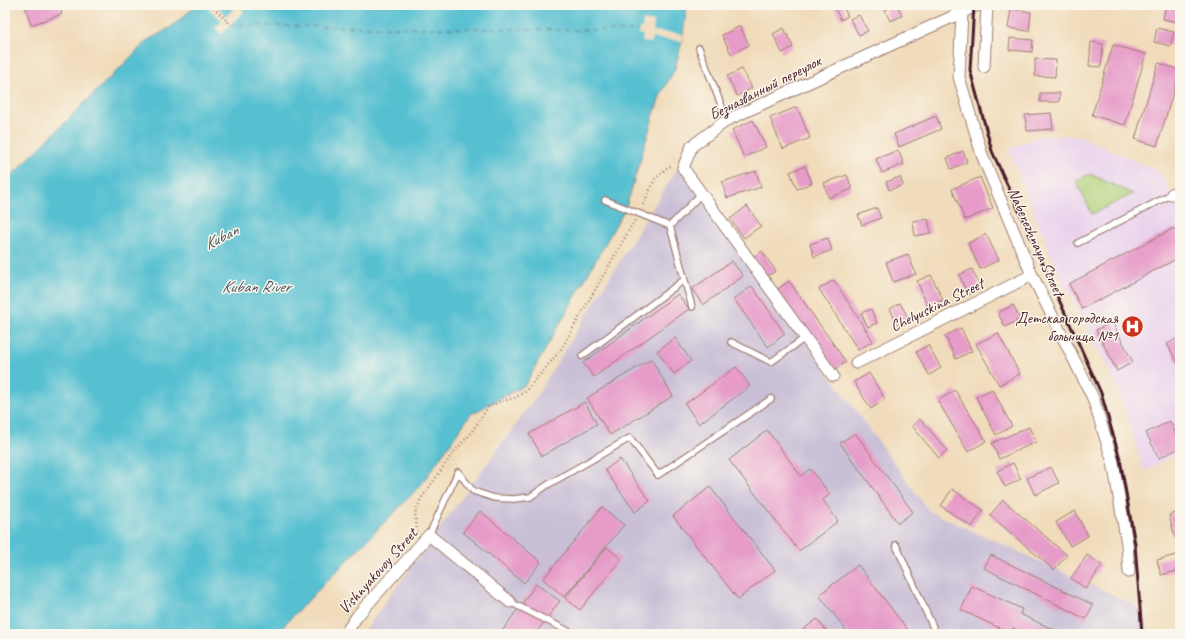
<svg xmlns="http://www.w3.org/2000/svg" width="1185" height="639" font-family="Caveat,sans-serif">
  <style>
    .built { fill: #e9d2ed }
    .industrial { fill: #c9bfd7 }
    .green { fill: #aed078; stroke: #7c7852 }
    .water { fill: #56c0d1; stroke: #50707e }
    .pier { fill: #f0dbba }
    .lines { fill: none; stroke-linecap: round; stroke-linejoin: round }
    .ferry { stroke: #4e5765; stroke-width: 1; stroke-dasharray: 5 4; stroke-linecap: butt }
    .building { fill: #e69bc9 }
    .lane-casing { stroke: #9d7d72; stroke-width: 8 }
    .street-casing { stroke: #9d7d72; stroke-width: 13 }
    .path { stroke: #9d7d72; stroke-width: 2.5; stroke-dasharray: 1 3; stroke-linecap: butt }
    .lane { stroke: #fff; stroke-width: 5.5 }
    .street { stroke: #fff; stroke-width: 11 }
    .rail { stroke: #4a1f2b; stroke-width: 3 }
    .labels { text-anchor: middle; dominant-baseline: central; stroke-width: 3; stroke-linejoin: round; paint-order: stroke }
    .street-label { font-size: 16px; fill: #4a1f2b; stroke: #fbf7ec }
    .poi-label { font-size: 16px; fill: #4a1f2b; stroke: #fbf7ec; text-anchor: end }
    .water-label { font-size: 17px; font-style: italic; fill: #4e5765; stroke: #fbf7ec }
  </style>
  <rect width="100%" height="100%" fill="#fbf7ec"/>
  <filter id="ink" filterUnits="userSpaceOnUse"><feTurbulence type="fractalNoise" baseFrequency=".025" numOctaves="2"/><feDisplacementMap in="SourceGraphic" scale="8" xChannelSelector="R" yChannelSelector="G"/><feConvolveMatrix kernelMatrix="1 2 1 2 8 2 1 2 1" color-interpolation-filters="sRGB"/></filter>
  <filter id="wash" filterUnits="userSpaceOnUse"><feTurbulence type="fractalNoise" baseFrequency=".012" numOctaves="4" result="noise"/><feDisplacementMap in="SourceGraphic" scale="16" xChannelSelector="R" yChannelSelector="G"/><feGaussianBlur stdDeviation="0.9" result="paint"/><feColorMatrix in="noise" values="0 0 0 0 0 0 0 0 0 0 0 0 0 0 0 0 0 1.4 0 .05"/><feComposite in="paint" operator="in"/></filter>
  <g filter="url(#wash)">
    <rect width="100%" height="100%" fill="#f0dbba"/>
    <path class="built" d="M1077,135L1160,172L1180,213V453L1144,471L1117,386L1056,268L1009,150L1037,137Z"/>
    <path class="industrial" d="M678,167L929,511L1133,604L1152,634H362L536,397Z"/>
    <path class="green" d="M1090,174L1133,194L1092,214L1076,181Z"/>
    <path class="water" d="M197,5H687L682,41L675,69L661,94L654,114L626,207L525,385L471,414L420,486L286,623L280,634H5V182L148,40L170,28Z"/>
    <path class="pier" d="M206,5H216L226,16L238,5L244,11L222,34L215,28L222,21Z
      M643,20L654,22L653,31L683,34L682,41L652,38L651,43L642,42L643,35L639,34L640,28H642Z"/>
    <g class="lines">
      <path class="ferry" d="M231,25L639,31"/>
    </g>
    <g id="blocks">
      <path class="building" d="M25,5H59L62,14L31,25Z
        M833,5H842L848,16L841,20Z
        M895,5H897L902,16L890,21L885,10Z
        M1166,5L1180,8L1177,22L1163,19Z
        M1011,9L1031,12L1029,31L1008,28Z
        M859,15L868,31L859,35L850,19Z
        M740,26L749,45L731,54L722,35Z
        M784,28L793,47L782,53L773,34Z
        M1157,28L1174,32L1170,46L1154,42Z
        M1010,38L1033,40L1032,52L1009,50Z
        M1091,42L1103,44L1101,67L1089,66Z
        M1113,45L1146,54L1125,125L1092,115Z
        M1035,59L1056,60L1055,77L1035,76Z
        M1158,63L1180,70L1157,146L1135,139Z
        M742,69L752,88L737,96L727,76Z
        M1040,93H1060L1059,102H1040Z
        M797,107L810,138L783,149L770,118Z
        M1051,113L1053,129L1027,131L1025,115Z
        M936,116L941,129L899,147L894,134Z
        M753,120L766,147L744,157L732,130Z
        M898,150L904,164L882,173L876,159Z
        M963,151L967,162L951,169L947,158Z
        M805,166L812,183L797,189L790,172Z
        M756,171L761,187L727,198L722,182Z
        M847,175L852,189L829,198L824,183Z
        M900,177L903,185L889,190L886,182Z
        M980,177L993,208L965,220L952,189Z
        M747,206L761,226L744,238L730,219Z
        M877,208L881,218L862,225L858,215Z
        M928,219L931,233L915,236L913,221Z
        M1174,228L1180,240V257L1082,309L1069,284Z
        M986,234L999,260L980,269L968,243Z
        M828,238L832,250L814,257L810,244Z
        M762,251L776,271L765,277L752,258Z
        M908,254L916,274L893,282L886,262Z
        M732,261L743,276L703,305L692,289Z
        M972,269L981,289L968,295L959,275Z
        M931,275L943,300L928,307L917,281Z
        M834,280L873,341L858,350L819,289Z
        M789,281L846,362L832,371L775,291Z
        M752,286L785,334L768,347L734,299Z
        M678,294L689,309L594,377L583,363Z
        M900,303L910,321L899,327L890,309Z
        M1013,305L1020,319L1005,327L998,313Z
        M871,309L877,323L868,327L861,313Z
        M1112,322L1133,362L1117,371L1096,330Z
        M961,328L972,351L956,359L945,336Z
        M998,333L1020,374L999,385L976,344Z
        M1180,337V367L1167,344Z
        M675,338L691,361L674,374L657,351Z
        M928,345L941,368L929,375L916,352Z
        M651,359L673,396L610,435L587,398Z
        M736,367L750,386L699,424L685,404Z
        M869,373L885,399L871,409L854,382Z
        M992,389L1012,426L996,435L976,397Z
        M955,390L986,441L968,452L938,401Z
        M585,402L597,424L542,456L529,434Z
        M920,419L947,450L939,458L912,426Z
        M1170,421L1180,443V448L1159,458L1146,433Z
        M1029,427L1036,442L999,459L992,443Z
        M767,430L801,476L810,469L830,494L823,500L838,521L799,551L729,460Z
        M855,433L913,512L898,523L840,443Z
        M620,459L650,501L635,512L605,470Z
        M1013,463L1021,479L1005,487L997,471Z
        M1051,467L1059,483L1035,495L1027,478Z
        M710,487L775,570L738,599L673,516Z
        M952,489L983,510L972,527L941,506Z
        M1003,500L1067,555L1054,570L990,515Z
        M602,507L624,525L564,597L543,579Z
        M480,511L541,562L524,583L463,532Z
        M1075,511L1088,536L1070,546L1056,522Z
        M1180,512V537L1175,538L1169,515Z
        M607,547L621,559L580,610L565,598Z
        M1180,554V570L1161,575L1157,560Z
        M991,555L1093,605L1086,619L984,568Z
        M1087,555L1102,565L1086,589L1071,578Z
        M858,565L911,634H849L819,595Z
        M536,584L560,601L535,634H500Z
        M972,586L1022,609L1020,614L1063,634H1027L1013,628L1010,633L961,610Z
        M817,619L829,634H797Z"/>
    </g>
  </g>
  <g filter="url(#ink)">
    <use href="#blocks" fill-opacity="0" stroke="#9d7d72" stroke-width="1"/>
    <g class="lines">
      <defs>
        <path id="lane" d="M699,48L727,120
          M605,200L670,226
          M1078,243L1172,194
          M692,307L670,226L701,194
          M731,342L771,362L805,338
          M582,356L684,280
          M429,535L458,472L473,491L494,498L514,499L530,497L549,484L630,438L658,475L771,399
          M896,545L936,634
          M510,602L574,634"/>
        <path id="street" d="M962,12L959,77L982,155L1032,275L1093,398L1113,462L1127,544L1129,572
          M984,67L987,5
          M1172,194L1180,190
          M856,363L1032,275
          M833,376L683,168L692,146L727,120L978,5
          M345,634L358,615L429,535L510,602"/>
      </defs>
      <use href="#lane" class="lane-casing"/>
      <use href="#street" class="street-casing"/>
      <path class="path" d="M211,5L231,25
        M643,205L655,179L667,168L672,165
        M417,532L415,513L421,499L453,453L471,433L488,407L499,402L514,398L525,392L560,351L635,220"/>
      <use href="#lane" class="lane"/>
      <use href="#street" class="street"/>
      <path class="rail" d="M974,5L970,70L992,151L1101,393L1120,459L1135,544L1142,634"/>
    </g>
  </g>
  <defs>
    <symbol id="hospital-disc" viewBox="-11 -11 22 22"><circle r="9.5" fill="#c8321e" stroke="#fbf7ec"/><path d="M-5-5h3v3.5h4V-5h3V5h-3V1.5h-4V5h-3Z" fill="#fff"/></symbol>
  </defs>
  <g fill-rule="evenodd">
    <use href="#hospital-disc" x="1120" y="314" width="25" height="25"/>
  </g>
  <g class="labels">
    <g class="street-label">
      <text transform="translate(765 88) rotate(-27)">Безназванный переулок</text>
      <text transform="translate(1036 242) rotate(66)">Naberezhnaya Street</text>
      <text transform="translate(937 305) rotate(-26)">Chelyuskina Street</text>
      <text transform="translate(378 571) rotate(-48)">Vishnyakovoy Street</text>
    </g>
    <g class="poi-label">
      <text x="1118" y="318">Детская городская<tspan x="1118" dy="18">больница №1</tspan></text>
    </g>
    <g class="water-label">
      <text transform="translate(221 237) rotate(-27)">Kuban</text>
      <text x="256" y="286">Kuban River</text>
    </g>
  </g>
  <rect width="1185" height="639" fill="none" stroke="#fbf7ec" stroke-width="20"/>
</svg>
